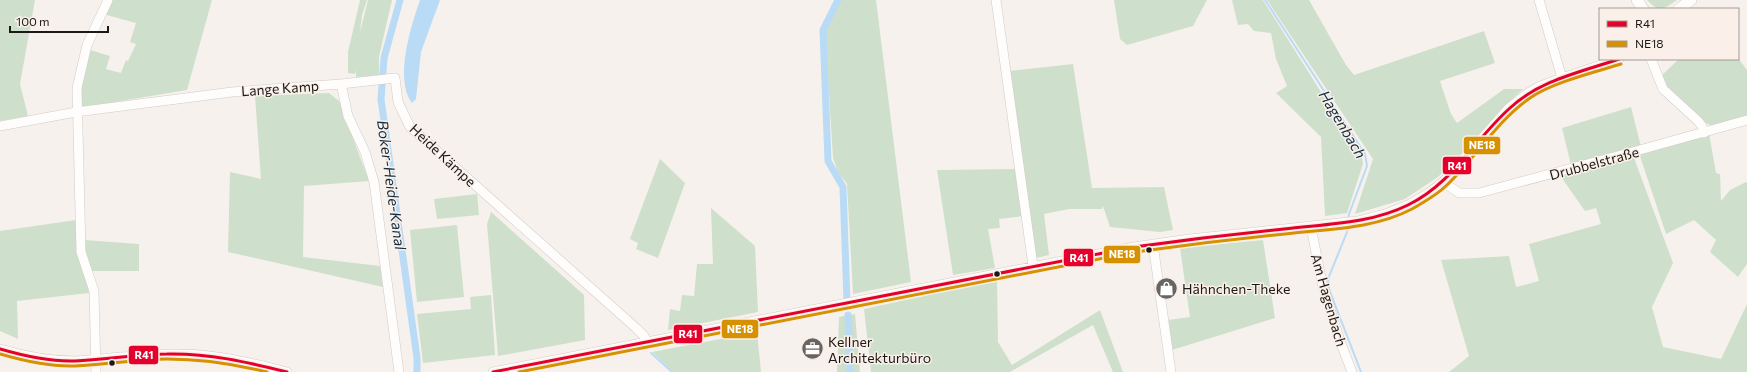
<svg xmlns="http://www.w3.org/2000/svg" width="1747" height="372" font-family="Commissioner,sans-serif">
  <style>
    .green { fill: #cee0cb }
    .water { fill: #b9dbf6 }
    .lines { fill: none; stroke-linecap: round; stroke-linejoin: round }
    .stream { stroke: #b9dbf6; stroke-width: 2 }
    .canal { stroke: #b9dbf6; stroke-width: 7 }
    .minor-casing { stroke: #d0cbc8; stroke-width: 10 }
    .major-casing { stroke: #d0cbc8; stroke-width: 12 }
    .minor { stroke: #fefdfc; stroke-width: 9 }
    .major { stroke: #fefdfc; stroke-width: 11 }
    .bus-1-casing { stroke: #fbf0e9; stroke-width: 6 }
    .bus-2-casing { stroke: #fbf0e9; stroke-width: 6 }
    .bus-1 { stroke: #e4002b; stroke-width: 3 }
    .bus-2 { stroke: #d69103; stroke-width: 3 }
    .bus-dot { fill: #1b1815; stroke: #fbf0e9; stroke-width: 1.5 }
    .labels { text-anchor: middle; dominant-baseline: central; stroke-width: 3; stroke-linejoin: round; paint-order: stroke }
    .street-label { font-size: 14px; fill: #1b1815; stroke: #fbf0e9 }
    .poi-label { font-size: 14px; fill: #1b1815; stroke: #fbf0e9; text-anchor: start }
    .water-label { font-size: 15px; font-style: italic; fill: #132f44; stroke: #fbf0e9 }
    .line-badge { stroke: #fbf0e9; stroke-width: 1.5 }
    .badge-label { font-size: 11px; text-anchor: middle; font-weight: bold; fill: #fff }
  </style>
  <rect width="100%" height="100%" fill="#f7f1ed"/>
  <path class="green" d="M0,0H35L20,84L28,116L0,121Z
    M111,0H212L187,90L79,108L87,49L110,56L106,69L121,73L126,60L128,61L136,44L130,42L136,23L103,14Z
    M360,0H367L362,15L360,32L368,0H392L379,57V76L356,77V70L355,74L348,73V52Z
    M840,0H876L911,282L853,294L847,184L838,172L833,158L825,31Z
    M1114,0H1207L1193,26L1127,45L1120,39Z
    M1232,0H1263L1362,157L1363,164L1347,213L1325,216L1321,137L1276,93L1287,86L1276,59L1271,33L1254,31L1248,24L1238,25Z
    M1267,0H1309L1346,65L1354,75L1484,31L1495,63L1440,81L1451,114L1457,123L1504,89H1523L1509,102L1473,142L1438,177L1405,199L1355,214L1373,159Z
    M1647,0H1677C1664,9 1659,13 1647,0Z
    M1738,58L1747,70V117L1714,126C1701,124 1678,101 1668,91C1665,87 1663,82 1660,77L1679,59Z
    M1073,64L1092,188L1164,187L1173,230L1160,232L1110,227L1103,206L1102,209H1069L1044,214L1049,255L1036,258L1010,71Z
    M329,93L339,101L369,181L304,186L303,257L380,266L383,287L228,252L230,172L261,179L255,96Z
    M1631,107L1641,147L1571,165L1562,128Z
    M1709,133L1716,173L1720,174L1721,201L1730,190L1746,182L1747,183V264L1738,277L1710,252L1716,240L1694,220L1666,234L1640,156L1645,151L1672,146Z
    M1631,156L1634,158L1673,263L1652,307L1663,347L1721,359L1747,304V372H1449L1469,356L1441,260L1509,256L1516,287L1539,281L1529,244L1601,224L1596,208L1585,211L1559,174Z
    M660,159L685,183L658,258L636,249L638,243L630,239Z
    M1017,169L1024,216L999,219L1000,228L988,229L995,268L953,275L937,170Z
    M477,194L479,215L437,219L434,199Z
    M711,208L755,246L758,312L668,330L670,309L680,311L682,295L694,296L697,264H713Z
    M491,212L584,295L585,340L498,356L487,224Z
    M76,220L89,293L17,301L18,339L0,331V231Z
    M457,225L464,297L417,302L410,230Z
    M84,240L139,244V271H90L86,262Z
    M1263,240L1275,318L1172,350L1168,320L1190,317L1180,248Z
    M997,280L998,342L1012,365L1100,310L1123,372H1113L1093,325L1010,372H871L864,309Z
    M491,295L495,355L423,363L417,314L471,309L470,297Z
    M855,314L860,372H837L839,317Z
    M757,332L761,372H673L652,352Z"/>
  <path class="water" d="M420,0H440L421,52L416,99L412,103C394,79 411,26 420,0Z"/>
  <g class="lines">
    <path class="stream" d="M1265,0L1365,154L1367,166L1349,214L1348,219
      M1348,225L1347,232L1328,279L1329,289L1361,372
      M651,353L672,372"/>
    <path class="canal" d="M400,0L384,58L381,99L417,358V372
      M838,0L823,30L828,161L843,187L847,302
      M848,315L850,372"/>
    <defs>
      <path id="minor" d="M996,0L1033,266
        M1539,0L1562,78
        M1651,59L1663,89L1698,121L1702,126L1704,133
        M0,126L76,112L232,92L341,84
        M1443,182L1459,193H1479L1636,151L1747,120
        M1311,227L1322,283L1340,341L1352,372
        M1153,244L1171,372
        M0,349C24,356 50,361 75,361C110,359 144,353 179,354C216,354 252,363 287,372
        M96,372L94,291L81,252L77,88L87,45L108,0
        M399,372L374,182L365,152L348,116L341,84L395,78L398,102L410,127L636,328L644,336L647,342
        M493,372L1134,247L1190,239L1358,221L1388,213L1408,205L1430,192L1443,182L1509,108L1528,93L1538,87L1562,78L1619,59"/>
      <path id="major" d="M1637,0L1643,9
        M1679,9L1691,0"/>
    </defs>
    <use href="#minor" class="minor-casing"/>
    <use href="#major" class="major-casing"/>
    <use href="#minor" class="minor"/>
    <use href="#major" class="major"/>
    <defs>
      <path id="bus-1" d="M0,349C24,356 50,362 75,361C106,360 136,354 167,354C208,353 247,362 287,372
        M493,372L1134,247C1184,240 1234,234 1284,229C1325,224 1370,224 1408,205C1453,183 1474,140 1510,108C1540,80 1581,72 1619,59"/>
      <path id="bus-2" d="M0,354C24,361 50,367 75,366C106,365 136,359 167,359C201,359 234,364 267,372
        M519,372L1135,252C1185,245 1235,239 1285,234C1327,229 1374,229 1412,209C1424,202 1437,195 1447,185C1476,157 1497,121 1530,98C1551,83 1595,72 1621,64"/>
    </defs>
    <use href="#bus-1" class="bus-1-casing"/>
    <use href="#bus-2" class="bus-2-casing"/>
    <use href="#bus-1" class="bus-1"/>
    <use href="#bus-2" class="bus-2"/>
  </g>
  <defs>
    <symbol id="shop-disc" viewBox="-11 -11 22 22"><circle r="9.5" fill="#686461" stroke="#fbf0e9"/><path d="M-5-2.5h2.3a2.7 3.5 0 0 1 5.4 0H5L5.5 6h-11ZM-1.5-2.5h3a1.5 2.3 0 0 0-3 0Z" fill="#fff"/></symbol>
    <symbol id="office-disc" viewBox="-11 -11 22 22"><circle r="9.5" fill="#686461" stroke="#fbf0e9"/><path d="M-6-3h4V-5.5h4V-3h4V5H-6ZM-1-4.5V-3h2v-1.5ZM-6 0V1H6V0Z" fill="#fff"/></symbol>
  </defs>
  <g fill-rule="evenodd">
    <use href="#shop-disc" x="1154" y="276" width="25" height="25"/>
    <use href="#office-disc" x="800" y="336" width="25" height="25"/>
  </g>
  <g class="bus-dot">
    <circle cx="1149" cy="250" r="3.5"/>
    <circle cx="997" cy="274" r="3.5"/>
    <circle cx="112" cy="363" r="3.5"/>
  </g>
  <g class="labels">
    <g class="street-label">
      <text transform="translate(280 88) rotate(-4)">Lange Kamp</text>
      <text transform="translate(443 155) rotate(43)">Heide Kämpe</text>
      <text transform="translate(1594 163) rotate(-15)">Drubbelstraße</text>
      <text transform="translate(1329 300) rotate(74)">Am Hagenbach</text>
    </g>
    <g class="poi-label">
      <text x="1182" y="288">Hähnchen-Theke</text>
      <text x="828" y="341">Kellner<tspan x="828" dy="16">Architekturbüro</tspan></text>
    </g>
    <g class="water-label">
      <text transform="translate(1343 124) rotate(59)">Hagenbach</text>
      <text transform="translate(392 185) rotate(82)">Boker-Heide-Kanal</text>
    </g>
  </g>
  <g class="line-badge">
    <rect x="1463" y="136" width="38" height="19" rx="4" fill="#d69103"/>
    <rect x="1442" y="156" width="30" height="19" rx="4" fill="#e4002b"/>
    <rect x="1103" y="245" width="38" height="19" rx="4" fill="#d69103"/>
    <rect x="1063" y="248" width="31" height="19" rx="4" fill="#e4002b"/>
    <rect x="721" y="319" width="38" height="20" rx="4" fill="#d69103"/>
    <rect x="673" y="324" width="30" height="20" rx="4" fill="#e4002b"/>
    <rect x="128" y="345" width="31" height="20" rx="4" fill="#e4002b"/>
  </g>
  <g class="badge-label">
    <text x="1482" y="149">NE18</text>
    <text x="1457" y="170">R41</text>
    <text x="1122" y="258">NE18</text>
    <text x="1079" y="262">R41</text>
    <text x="740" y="333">NE18</text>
    <text x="688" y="338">R41</text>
    <text x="144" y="359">R41</text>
  </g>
  <rect x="1599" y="8" width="140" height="52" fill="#fbf0e9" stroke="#a19a94"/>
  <rect x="1607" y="21" width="20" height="6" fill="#e4002b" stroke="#a19a94"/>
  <text x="1635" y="28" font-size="12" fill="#1b1815">R41</text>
  <rect x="1607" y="41" width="20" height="6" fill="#d69103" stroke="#a19a94"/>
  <text x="1635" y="48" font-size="12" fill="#1b1815">NE18</text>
  <path d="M10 26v6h98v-6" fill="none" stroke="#1b1815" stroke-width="2"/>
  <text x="16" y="26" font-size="12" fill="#1b1815" stroke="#fbf0e9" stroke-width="3" paint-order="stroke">100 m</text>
</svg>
